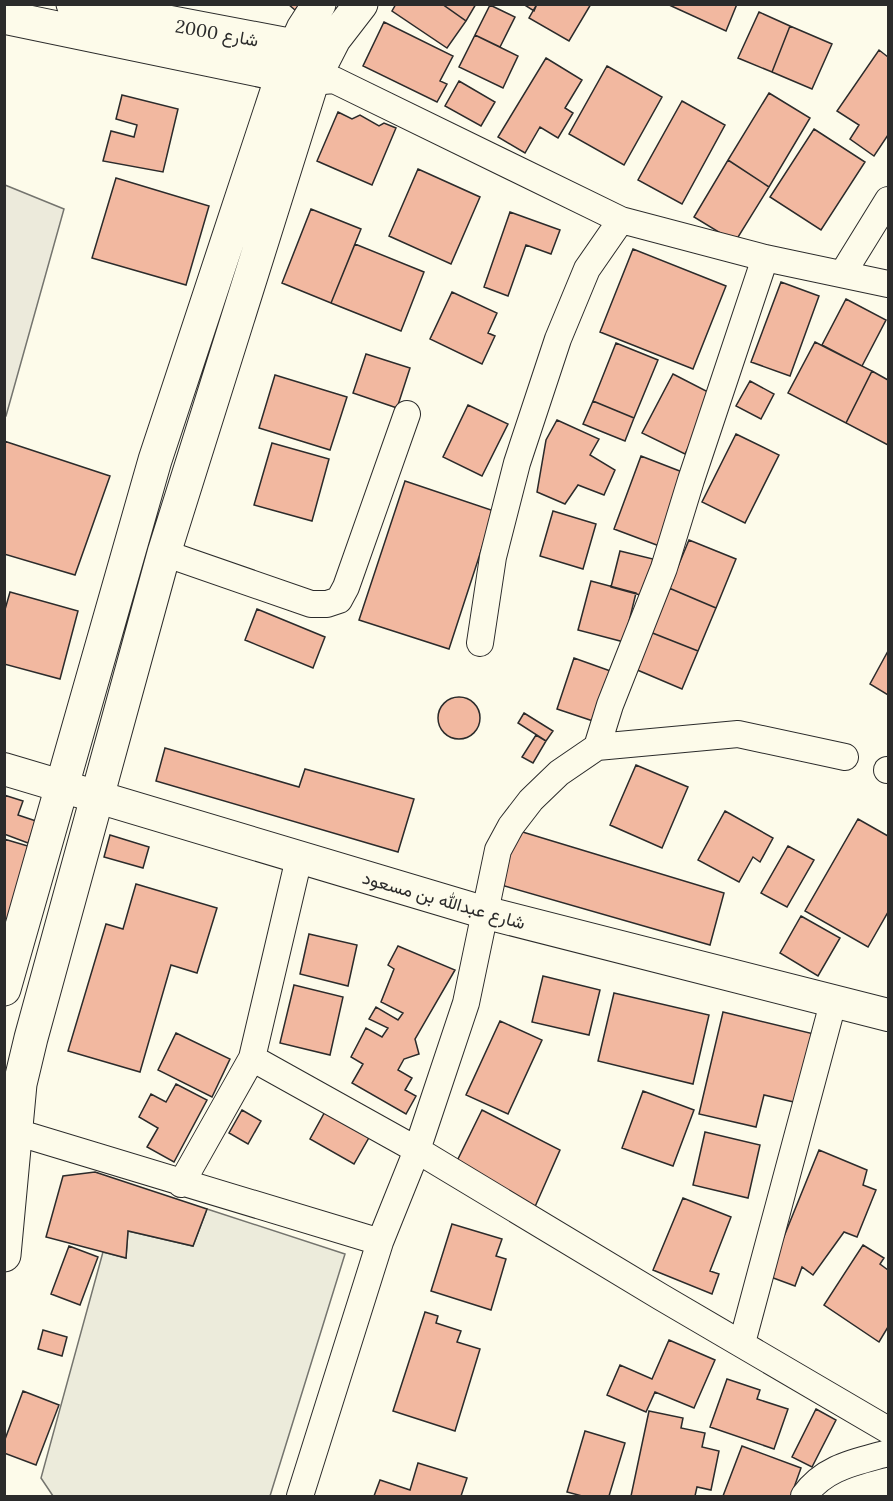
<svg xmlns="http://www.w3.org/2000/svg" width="893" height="1501" font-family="Lora,Vazirmatn,serif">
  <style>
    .green { fill: #ecebdb; stroke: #74746e; stroke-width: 1.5 }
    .parking { fill: #eceadb; stroke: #74746e; stroke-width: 1.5 }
    .building { fill: #f2b8a0; stroke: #2b2b2b; stroke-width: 1.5 }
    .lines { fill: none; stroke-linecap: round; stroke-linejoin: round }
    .minor-casing { stroke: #2b2b2b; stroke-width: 28 }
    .tertiary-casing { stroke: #2b2b2b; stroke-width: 34 }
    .secondary-casing { stroke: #2b2b2b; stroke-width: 35 }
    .minor { stroke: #fdfbea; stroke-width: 26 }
    .tertiary { stroke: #fdfbea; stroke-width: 32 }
    .secondary { stroke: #fdfbea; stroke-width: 33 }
    .labels { text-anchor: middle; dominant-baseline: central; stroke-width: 4.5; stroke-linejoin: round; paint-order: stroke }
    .street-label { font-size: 18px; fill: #2b2b2b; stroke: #fdfbea }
  </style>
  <rect width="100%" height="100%" fill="#fdfbea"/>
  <path class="green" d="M207,1209L345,1254L270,1496H53L41,1478L103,1252L126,1258L128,1231L193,1246Z"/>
  <path class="parking" d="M5,185L64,209L6,416H4Z"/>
  <path class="building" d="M288,4H300L295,10Z
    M396,4H442L466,21L447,48L392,11Z
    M442,4H476L466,21Z
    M523,4H537L534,11Z
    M537,4H591L569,41L529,18Z
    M667,4H737L726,31Z
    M490,5L515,17L500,47L475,35Z
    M759,12L790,26L772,72L738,58Z
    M384,22L453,56L440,81L447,84L437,102L363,66Z
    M790,26L832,44L812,89L772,72Z
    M475,35L518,56L503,88L459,67Z
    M879,50L888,57V135L874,156L850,139L859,125L837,111Z
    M546,58L582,80L565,108L573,113L558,138L540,127L525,153L498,137Z
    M607,66L662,97L624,165L569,134Z
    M459,81L495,102L481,126L445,106Z
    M769,93L810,118L769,187L728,160Z
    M122,95L178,109L163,172L103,161L111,131L134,137L137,125L116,119Z
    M682,101L725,125L682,204L638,180Z
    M338,112L352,119L360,115L379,126L384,123L396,128L372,185L317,161Z
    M814,129L865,162L821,230L770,197Z
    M728,160L769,187L735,242L694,217Z
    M418,169L480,197L451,264L389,236Z
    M116,178L209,206L186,285L92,258Z
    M311,209L361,229L331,303L282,283Z
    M510,212L560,230L551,254L526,245L508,296L484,287Z
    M355,244L424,272L401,331L331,303Z
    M633,249L726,286L693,369L600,332Z
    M781,282L819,296L790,376L751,362Z
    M452,292L497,313L488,333L495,336L482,364L430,339Z
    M846,299L886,320L862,366L822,345Z
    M815,342L872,371L846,423L788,393Z
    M616,343L658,360L634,418L593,401Z
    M366,354L410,368L397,408L353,393Z
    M872,371L888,380V445L846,423Z
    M673,374L714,395L685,454L642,433Z
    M275,375L347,397L330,450L259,428Z
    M750,381L774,394L761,419L736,406Z
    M593,401L634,418L625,441L583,424Z
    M468,405L508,424L482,476L443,457Z
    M557,420L599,439L590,455L615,470L604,495L578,485L565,504L537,492L546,440Z
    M736,434L779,455L745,523L702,502Z
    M4,441L110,476L75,575L4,554Z
    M272,443L329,459L312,521L254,505Z
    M641,456L690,475L662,547L614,529Z
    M405,481L494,511L449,649L359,620Z
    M553,511L596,524L583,569L540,556Z
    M689,540L736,559L716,608L669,588Z
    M620,551L653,559L644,596L611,587Z
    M591,581L636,593L624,642L578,630Z
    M669,588L716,608L698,651L650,632Z
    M10,592L78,611L60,679L4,664V613Z
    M257,609L325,637L313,668L245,640Z
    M650,632L698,651L682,689L635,669Z
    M888,651V695L870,684Z
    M574,658L616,673L599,723L557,709Z
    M438 718a21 21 0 1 1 42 0a21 21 0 1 1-42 0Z
    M524,713L553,731L546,741L518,723Z
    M536,735L546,741L533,763L522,757Z
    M165,748L299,787L305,769L414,799L398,852L156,781Z
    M636,765L688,787L662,848L610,825Z
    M4,795L23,801L18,815L36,821L28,843L4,834Z
    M725,811L773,838L760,862L753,857L739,882L698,860Z
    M858,819L888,836V912L868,947L805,911Z
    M516,830L724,893L710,945L501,885Z
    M110,835L149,847L143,868L104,857Z
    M4,839L38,849L4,947Z
    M788,846L814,860L787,907L761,893Z
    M136,884L217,908L197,973L171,965L140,1072L68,1051L106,924L123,929Z
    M801,916L840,938L818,976L780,953Z
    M309,934L357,945L348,986L300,974Z
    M398,946L455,970L415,1039L419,1054L404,1059L398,1070L412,1078L405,1090L416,1096L406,1114L352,1083L363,1064L351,1057L366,1028L382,1037L388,1028L369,1019L376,1007L398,1020L403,1013L381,1002L394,969L388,965Z
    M543,976L600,990L589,1035L532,1022Z
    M294,985L343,997L330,1055L280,1043Z
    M614,993L709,1015L693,1084L598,1061Z
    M723,1012L814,1034L798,1103L764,1095L756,1127L699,1114Z
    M500,1021L542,1040L508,1114L466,1095Z
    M176,1033L230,1059L212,1097L158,1070Z
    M176,1084L207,1100L174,1162L147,1147L158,1128L139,1117L151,1094L166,1102Z
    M643,1091L694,1110L673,1166L622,1148Z
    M327,1108L371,1134L354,1164L310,1139Z
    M242,1110L261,1121L248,1144L229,1133Z
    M482,1110L560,1150L534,1209L457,1161Z
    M705,1132L760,1145L748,1198L693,1185Z
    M819,1150L867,1170L863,1185L876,1190L857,1237L844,1232L813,1275L802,1267L795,1286L768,1276Z
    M95,1172L207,1209L193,1246L128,1231L126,1258L46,1237L63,1176Z
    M683,1198L731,1217L710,1271L719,1274L712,1294L653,1270Z
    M452,1224L502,1239L496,1256L506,1259L491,1310L431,1291Z
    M863,1245L884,1258L880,1264L888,1270V1327L879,1342L824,1305Z
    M69,1246L98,1257L80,1305L51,1294Z
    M425,1312L438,1316L436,1323L461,1331L457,1342L480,1349L455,1431L393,1411Z
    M43,1330L67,1337L62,1356L38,1349Z
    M669,1340L715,1360L694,1408L655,1392L646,1412L607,1395L620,1365L652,1379Z
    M727,1379L760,1390L757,1399L788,1409L774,1449L710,1427Z
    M23,1391L59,1405L36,1465L4,1453V1442Z
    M816,1409L836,1420L812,1467L792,1457Z
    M649,1411L683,1418L681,1428L705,1433L702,1447L719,1451L711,1490L697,1487L695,1496H631Z
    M585,1431L625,1443L609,1496H582L567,1492Z
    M742,1446L801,1468L791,1496H723Z
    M418,1463L467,1478L461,1496H374L380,1480L410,1490Z"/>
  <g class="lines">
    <defs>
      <path id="minor" d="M312,82L334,80L621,220L765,258L888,284
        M843,273L888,200
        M164,553L311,604H327L339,600L346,587L407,414
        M480,643L493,557L517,463L558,339L587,269L621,220
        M597,747L610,705L664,568L691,480L765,258
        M887,770H888
        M252,1058L299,858
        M16,1132L380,1242
        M181,1184L252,1058L417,1150L661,1297L888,1430
        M742,1343L833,1003
        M300,1496L380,1242L417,1150L466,1003L498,850L511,826L531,800L559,773L597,747L738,734L845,757
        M804,1496C824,1467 856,1462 888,1453"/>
      <path id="tertiary" d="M4,769L483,912L888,1015"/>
      <path id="secondary" d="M73,4L294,46L314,53
        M4,17L302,79
        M4,989L155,460L283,73L303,29L319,4
        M4,1255L20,1084L31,1038L164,553L312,82L334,39L361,4"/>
    </defs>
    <use href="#minor" class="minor-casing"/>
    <use href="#tertiary" class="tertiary-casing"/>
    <use href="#secondary" class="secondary-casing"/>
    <use href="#minor" class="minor"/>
    <use href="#tertiary" class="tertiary"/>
    <use href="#secondary" class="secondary"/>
  </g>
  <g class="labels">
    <g class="street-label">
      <text transform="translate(217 33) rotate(10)">شارع 2000</text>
      <text transform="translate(444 900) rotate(16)">شارع عبدالله بن مسعود</text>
    </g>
  </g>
  <rect width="893" height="1501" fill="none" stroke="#2b2b2b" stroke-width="12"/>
</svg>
